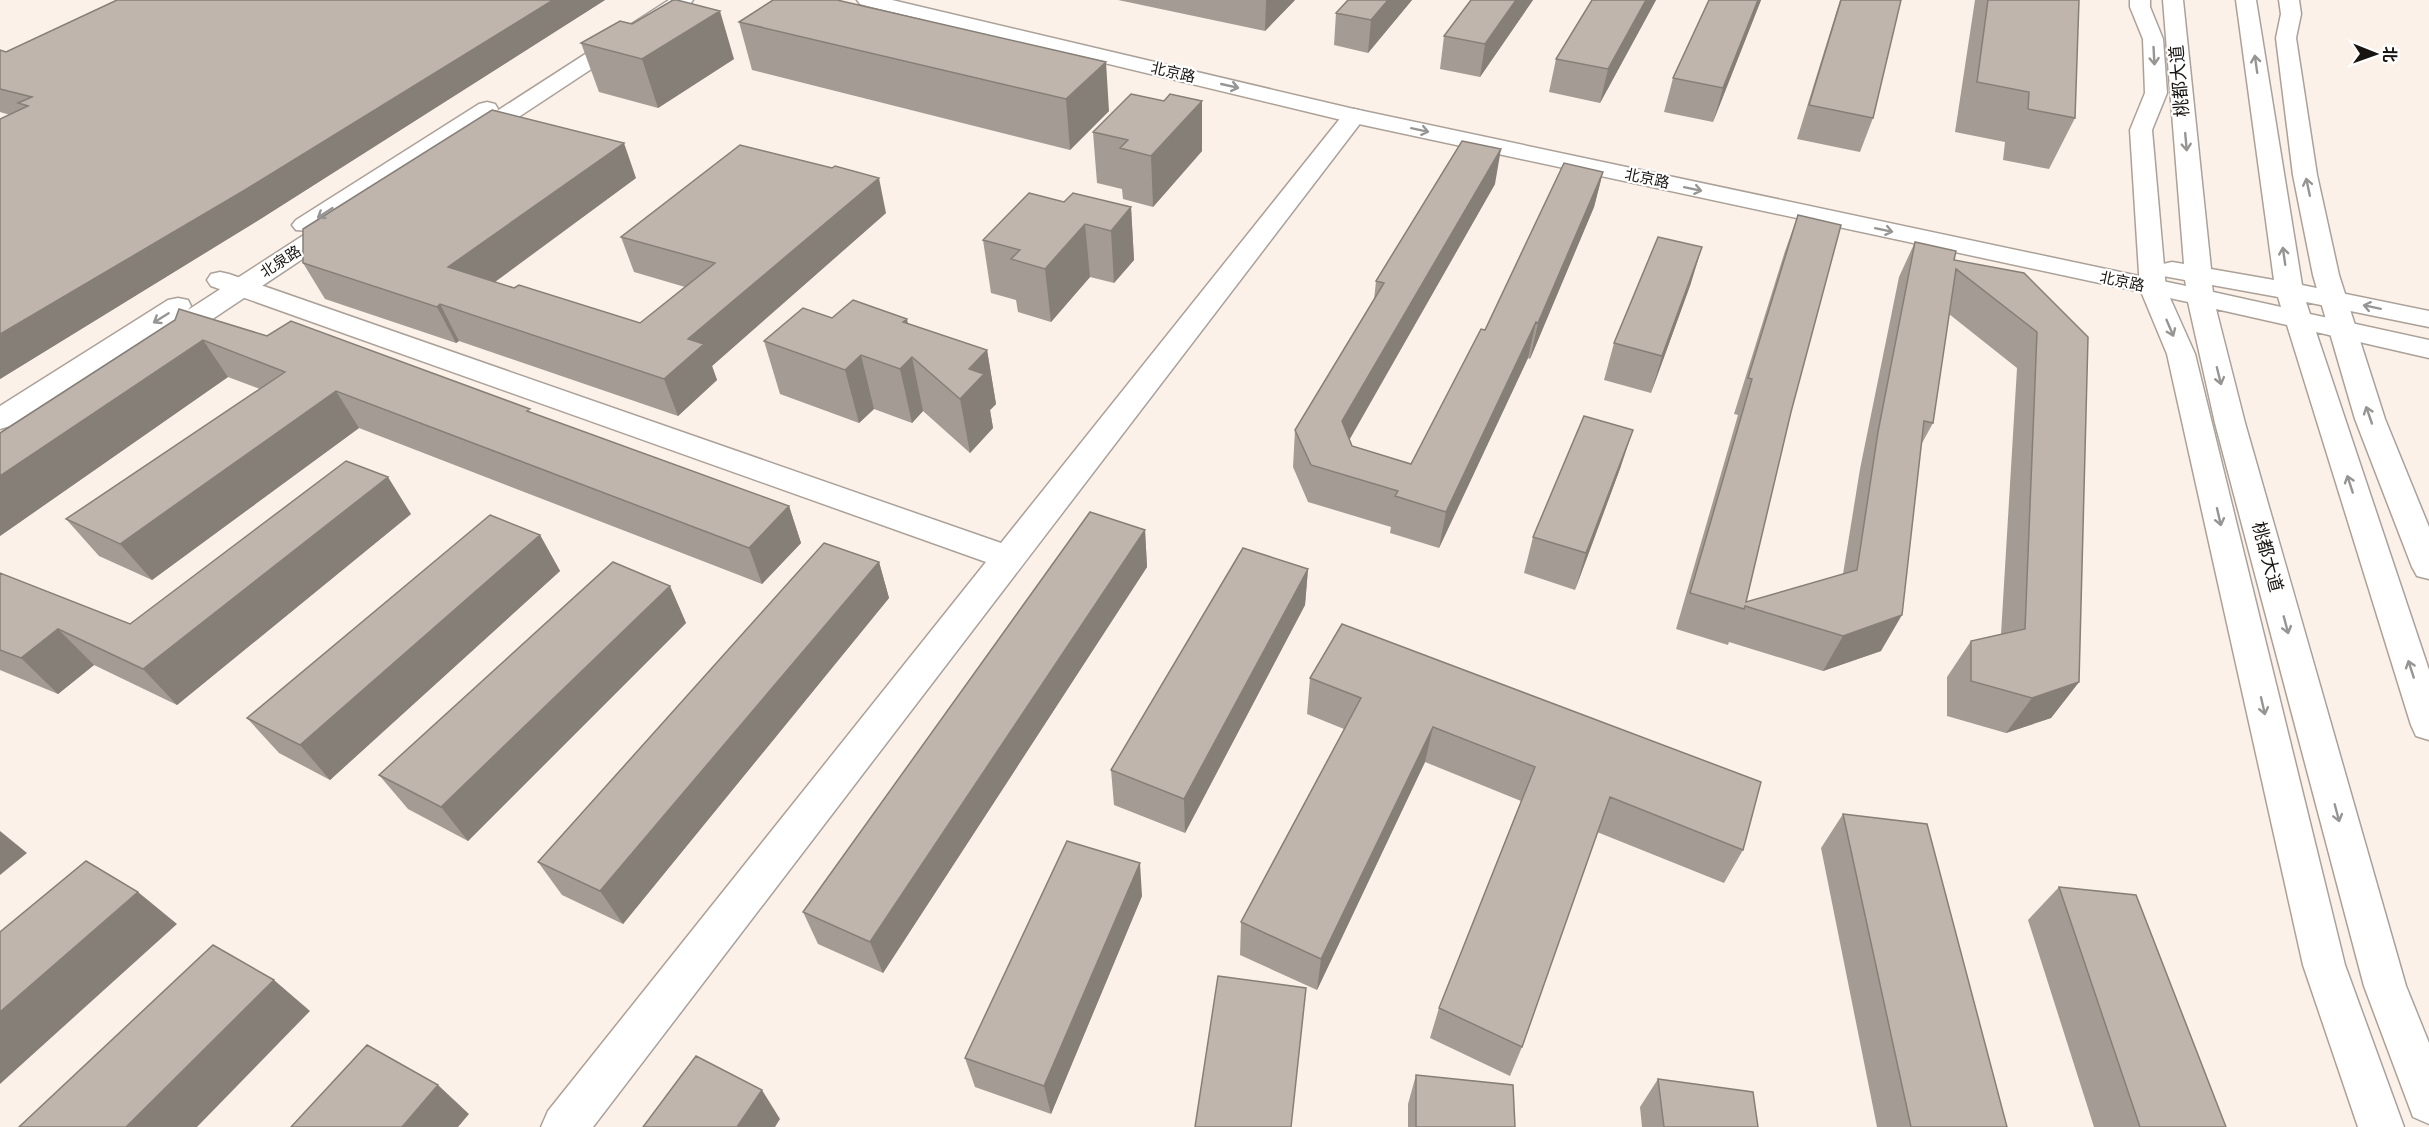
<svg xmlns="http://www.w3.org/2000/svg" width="2429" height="1127" font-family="Spectral,'Noto Sans SC',serif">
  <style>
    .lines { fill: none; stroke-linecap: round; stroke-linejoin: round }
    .street-casing { stroke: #aba199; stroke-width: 3 }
    .secondary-casing { stroke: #aba199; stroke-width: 3 }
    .street { fill: #fff; fill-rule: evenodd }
    .secondary { fill: #fff; fill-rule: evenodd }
    .wall { fill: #a49c94 }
    .shaded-wall { fill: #867f78 }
    .building { fill: #bfb5ac; stroke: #867f78; stroke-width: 1.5 }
    .oneway { stroke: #979594 }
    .labels { text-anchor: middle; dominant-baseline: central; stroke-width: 4.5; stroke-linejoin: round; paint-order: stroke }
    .far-street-label { font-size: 15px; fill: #181411; stroke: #fff }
    .street-label { font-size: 18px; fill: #181411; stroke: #fff }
  </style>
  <rect width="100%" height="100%" fill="#fbf1e8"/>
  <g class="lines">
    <defs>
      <path id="street" d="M2130,0H2150V7L2163,39L2167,93L2152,130L2166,289L2195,354L2345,965L2404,1127H2358L2303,965L2167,354L2140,289L2130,130L2145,93L2143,39L2130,7Z
        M2279,0H2299L2301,14L2296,38L2317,175L2339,275L2385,419L2429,527V579L2417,576L2412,567L2355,419L2313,275L2293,175L2276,38L2281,14Z
        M1354,109L1362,111L1365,116L1362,121L593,1127H541L548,1111L986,562L211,286L207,280L211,274L220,272L229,274L1001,543L1346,111Z"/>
      <path id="secondary" d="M669,0H693L690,4L479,143L471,145L463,143L459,138L461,135L335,217L349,218L353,223L349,228L172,346L162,349L152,346L148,340L151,335L10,426L0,429V406L168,300L178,298L188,300L191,306L188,310L310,231L296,230L292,225L296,220L479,104L487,102L495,104L498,109L497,111Z
        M857,0H892L1354,109L2186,286L2185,280L2163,276L2159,270L2163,264L2172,262L2184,264L2163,0H2183L2211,269L2274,280L2236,0H2256L2302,285L2429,311V327L2306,302L2310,314L2429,340V358L2316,332L2429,670V740L2416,736L2411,725L2287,325L2216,309L2245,423L2406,986L2429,1043V1124L2413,1117L2364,986L2215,423L2188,302L1354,123L867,6L860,4ZM2212,285L2278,297L2281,307L2213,292Z"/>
    </defs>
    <use href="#street" class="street-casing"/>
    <use href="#secondary" class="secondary-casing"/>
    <use href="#street" class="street"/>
    <use href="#secondary" class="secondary"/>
  </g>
  <path class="wall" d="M117,0H605L262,218L0,379V119L10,115L0,112V50L6,52Z
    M773,0L1109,111L1070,150L752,70L739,22Z
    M1118,0H1295L1265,31Z
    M1412,0L1368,53L1334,45L1336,13Z
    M1471,0H1533L1480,77L1440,69L1444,36Z
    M1592,0H1656L1600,103L1549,92L1556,59Z
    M1709,0H1761L1713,122L1664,112L1673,78Z
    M1840,0H1901L1873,118L1860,152L1797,139Z
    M1975,0H2079L2075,118L2049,169L2003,160L2005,142L1955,132Z
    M581,43L734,59L658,108L599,92Z
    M1164,101H1202V151L1153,207L1123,199L1122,189L1097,183L1093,132Z
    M1603,172L1594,207L1530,359L1528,358L1439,548L1390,533L1391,527L1308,502L1293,467L1295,430L1374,300L1376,281L1495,184L1349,440L1352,446L1411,464L1485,330Z
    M636,178L495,282L640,323L685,287L634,272L621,237L886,213L712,366L717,380L678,416L459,341L456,343L325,299L303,263Z
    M1064,202L1131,207L1134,260L1114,283L1090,277L1051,322L1018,312L1016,300L991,293L983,240Z
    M1798,215L1791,412L1746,602L1843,574L1860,469L1899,277L1915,242L1954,260L2088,337L2079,682L2051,718L2006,733L1947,716V677L1971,641L2001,634L2017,368L1949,314L1933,423L1921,445L1881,651L1823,671L1729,642L1728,645L1676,629L1738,415L1734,414L1785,251Z
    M1691,283L1651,393L1604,380L1614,343Z
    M832,318L909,324L987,350L996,404L990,410L993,428L970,453L923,411L912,423L874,409L859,423L780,394L764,341Z
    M175,320L267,336L532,414L789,506L801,543L762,584L359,428L152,580L99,556L66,519L260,389L228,377L0,536V433Z
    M1621,466L1575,590L1524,573L1533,537Z
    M411,514L177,705L94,665L58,694L0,670V573L130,624Z
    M1145,530L1147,567L883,973L818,944L803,912Z
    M540,535L560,571L330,780L279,753L247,718Z
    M879,562L889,598L623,924L562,895L538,862Z
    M1308,569L1305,605L1185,833L1114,805L1111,770Z
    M670,586L686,623L468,841L408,809L379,775Z
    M1310,678L1743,850L1724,883L1597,832L1522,1047L1510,1076L1430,1038L1439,1008L1521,801L1425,762L1317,990L1240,955L1241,922L1344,729L1307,714Z
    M1843,814L2007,1127H1877L1821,848Z
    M2059,887L2226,1127H2094L2028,920Z
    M1142,896L1051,1114L975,1087L965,1058Z
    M1416,1075L1515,1127H1408V1104Z
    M1658,1079L1758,1127H1642L1640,1107Z"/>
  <path class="shaded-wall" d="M553,0H605L262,218L0,379V334Z
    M1266,0H1295L1265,31Z
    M1388,0H1412L1368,53L1371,20Z
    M1516,0H1533L1480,77L1485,44Z
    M1646,0H1656L1600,103L1608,69Z
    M1758,0H1761L1713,122L1723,88Z
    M720,11L734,59L658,108L642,59Z
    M1106,62L1109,111L1070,150L1066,99Z
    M1202,101V151L1153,207L1151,156Z
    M624,143L636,178L466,303L448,267Z
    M1501,149L1495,184L1339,458L1342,421Z
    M1603,172L1594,207L1530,359L1538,323Z
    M879,178L886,213L712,366L717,380L678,416L664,379L688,339Z
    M1131,207L1134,260L1114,283L1111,231Z
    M1085,224L1090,277L1051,322L1045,269Z
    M1702,247L1691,283L1651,393L1662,356Z
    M440,304L459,341L456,343L437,307Z
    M907,319L916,361L912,357L923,411L912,423L900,369L903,322Z
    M1536,322L1528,358L1439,548L1446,512Z
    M203,340L228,377L0,536V476Z
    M987,350L996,404L990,410L993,428L970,453L960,399L969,369Z
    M861,355L874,409L859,423L845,370Z
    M336,391L359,428L152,580L120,544Z
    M1633,430L1621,466L1575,590L1586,553Z
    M388,477L411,514L177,705L143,669Z
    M789,506L801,543L762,584L749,548Z
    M1145,530L1147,567L883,973L870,942Z
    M540,535L560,571L330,780L300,745Z
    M879,562L889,598L623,924L600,891Z
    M1308,569L1305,605L1185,833L1184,799Z
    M670,586L686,623L468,841L441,807Z
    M1902,615L1881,651L1823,671L1843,636Z
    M58,629L94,665L58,694L21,658Z
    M2079,682L2051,718L2006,733L2032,698Z
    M1433,727L1425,762L1317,990L1321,959Z
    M0,831L27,853L0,875Z
    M1140,863L1142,896L1051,1114L1044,1086Z
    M138,892L177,924L0,1084V1012Z
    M274,980L310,1011L197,1127H126Z
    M438,1085L469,1114L458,1127H402Z
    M762,1090L780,1119L775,1127H737Z"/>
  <path class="building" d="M117,0H553L245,190L0,334V119L28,106L18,103L32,97L0,89V50L6,52Z
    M673,0H677L720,11L642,59L581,43L620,21L632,24Z
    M773,0H837L1106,62L1066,99L739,22Z
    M1348,0H1388L1371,20L1336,13Z
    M1471,0H1516L1485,44L1444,36Z
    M1592,0H1646L1608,69L1556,59Z
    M1709,0H1758L1723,88L1673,78Z
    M1841,0H1901L1873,118L1809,105Z
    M1988,0H2079L2075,118L2028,109L2029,92L1977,82Z
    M1131,94L1164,101L1170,94L1202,101L1151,156L1120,148L1128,140L1093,132Z
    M492,110L624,143L448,267L514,288L519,285L640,323L715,263L621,237L740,145L832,168L835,166L879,178L688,339L704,344L664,379L440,304L437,307L303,263V229Z
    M1462,141L1501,149L1342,421L1352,446L1411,464L1481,329L1485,330L1564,163L1603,172L1538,323L1536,322L1446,512L1395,496L1398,491L1311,465L1295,430L1384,283L1376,281Z
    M1029,193L1064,202L1073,193L1131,207L1111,231L1085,224L1045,269L1011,259L1020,250L983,240Z
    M1798,215L1841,225L1791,412L1746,602L1857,570L1878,432L1915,242L1956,251L1954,260L2024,273L2088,337L2079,682L2032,698L1971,681V641L2025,629L2037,332L1956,269L1933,423L1924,421L1902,615L1843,636L1745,606L1744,609L1690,593L1752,379L1748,378Z
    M1658,237L1702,247L1662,356L1614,343Z
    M853,300L907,319L903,322L987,350L969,369L984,374L960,399L912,357L900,369L861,355L845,370L764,341L803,308L832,318Z
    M179,309L267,336L291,321L530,409L527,411L789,506L749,548L336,391L120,544L66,519L285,372L203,340L0,476V433L175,320Z
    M1584,416L1633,430L1586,553L1533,537Z
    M346,461L388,477L143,669L58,629L21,658L0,650V573L130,624Z
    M1090,512L1145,530L870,942L803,912Z
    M490,515L540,535L300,745L247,718Z
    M824,543L879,562L600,891L538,862Z
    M1243,548L1308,569L1184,799L1111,770Z
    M613,562L670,586L441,807L379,775Z
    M1342,624L1761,782L1743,850L1610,797L1522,1047L1439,1008L1535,767L1433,727L1321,959L1241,922L1361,698L1310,678Z
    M1843,814L1927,824L2007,1127H1911Z
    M1067,841L1140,863L1044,1086L965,1058Z
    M86,861L138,892L0,1012V932Z
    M2059,887L2136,895L2226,1127H2140Z
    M213,945L274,980L126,1127H19Z
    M1218,976L1306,988L1291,1127H1195Z
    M367,1045L438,1085L402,1127H291Z
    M696,1056L762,1090L737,1127H643Z
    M1416,1075L1513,1085L1515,1127H1416Z
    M1658,1079L1753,1092L1758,1127H1664Z"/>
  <defs><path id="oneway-shaft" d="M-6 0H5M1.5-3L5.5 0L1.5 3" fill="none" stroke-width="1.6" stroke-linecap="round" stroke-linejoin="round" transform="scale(1.5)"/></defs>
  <g class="oneway">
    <use href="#oneway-shaft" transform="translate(2154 56) rotate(87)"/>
    <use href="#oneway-shaft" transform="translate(2256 64) rotate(-98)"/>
    <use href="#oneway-shaft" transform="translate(1230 86) rotate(13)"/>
    <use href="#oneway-shaft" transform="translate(1420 130) rotate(12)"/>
    <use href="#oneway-shaft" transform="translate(2186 142) rotate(85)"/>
    <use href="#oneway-shaft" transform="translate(2308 187) rotate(-102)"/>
    <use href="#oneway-shaft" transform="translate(1693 189) rotate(12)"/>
    <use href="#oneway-shaft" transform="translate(325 213) rotate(147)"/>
    <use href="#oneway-shaft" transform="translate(1884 230) rotate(12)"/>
    <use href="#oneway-shaft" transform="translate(2284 256) rotate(-98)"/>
    <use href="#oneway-shaft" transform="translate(2372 307) rotate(-168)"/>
    <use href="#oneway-shaft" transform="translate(161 318) rotate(148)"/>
    <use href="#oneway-shaft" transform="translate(2170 328) rotate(67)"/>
    <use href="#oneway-shaft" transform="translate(2219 376) rotate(76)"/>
    <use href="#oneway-shaft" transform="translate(2369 415) rotate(-109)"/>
    <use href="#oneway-shaft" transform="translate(2350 484) rotate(-108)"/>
    <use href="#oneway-shaft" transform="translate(2219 517) rotate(77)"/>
    <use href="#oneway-shaft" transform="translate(2286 625) rotate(75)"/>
    <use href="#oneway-shaft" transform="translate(2411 669) rotate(-108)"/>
    <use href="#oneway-shaft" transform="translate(2263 706) rotate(77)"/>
    <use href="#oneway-shaft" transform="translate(2337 813) rotate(75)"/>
  </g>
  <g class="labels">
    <g class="far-street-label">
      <text transform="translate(1173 73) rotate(13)">北京路</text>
      <text transform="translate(1647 179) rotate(12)">北京路</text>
      <text transform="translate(281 262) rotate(-33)">北泉路</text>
      <text transform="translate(2122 282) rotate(12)">北京路</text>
    </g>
    <g class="street-label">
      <text transform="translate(2180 81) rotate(-95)">桃都大道</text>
      <text transform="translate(2267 557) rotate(75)">桃都大道</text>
    </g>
  </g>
  <g transform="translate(2375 54) rotate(91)" stroke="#ffffff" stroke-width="4.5" paint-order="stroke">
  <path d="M0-4.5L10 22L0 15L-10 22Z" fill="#181411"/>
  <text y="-9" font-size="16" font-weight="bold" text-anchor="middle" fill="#181411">北</text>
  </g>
</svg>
